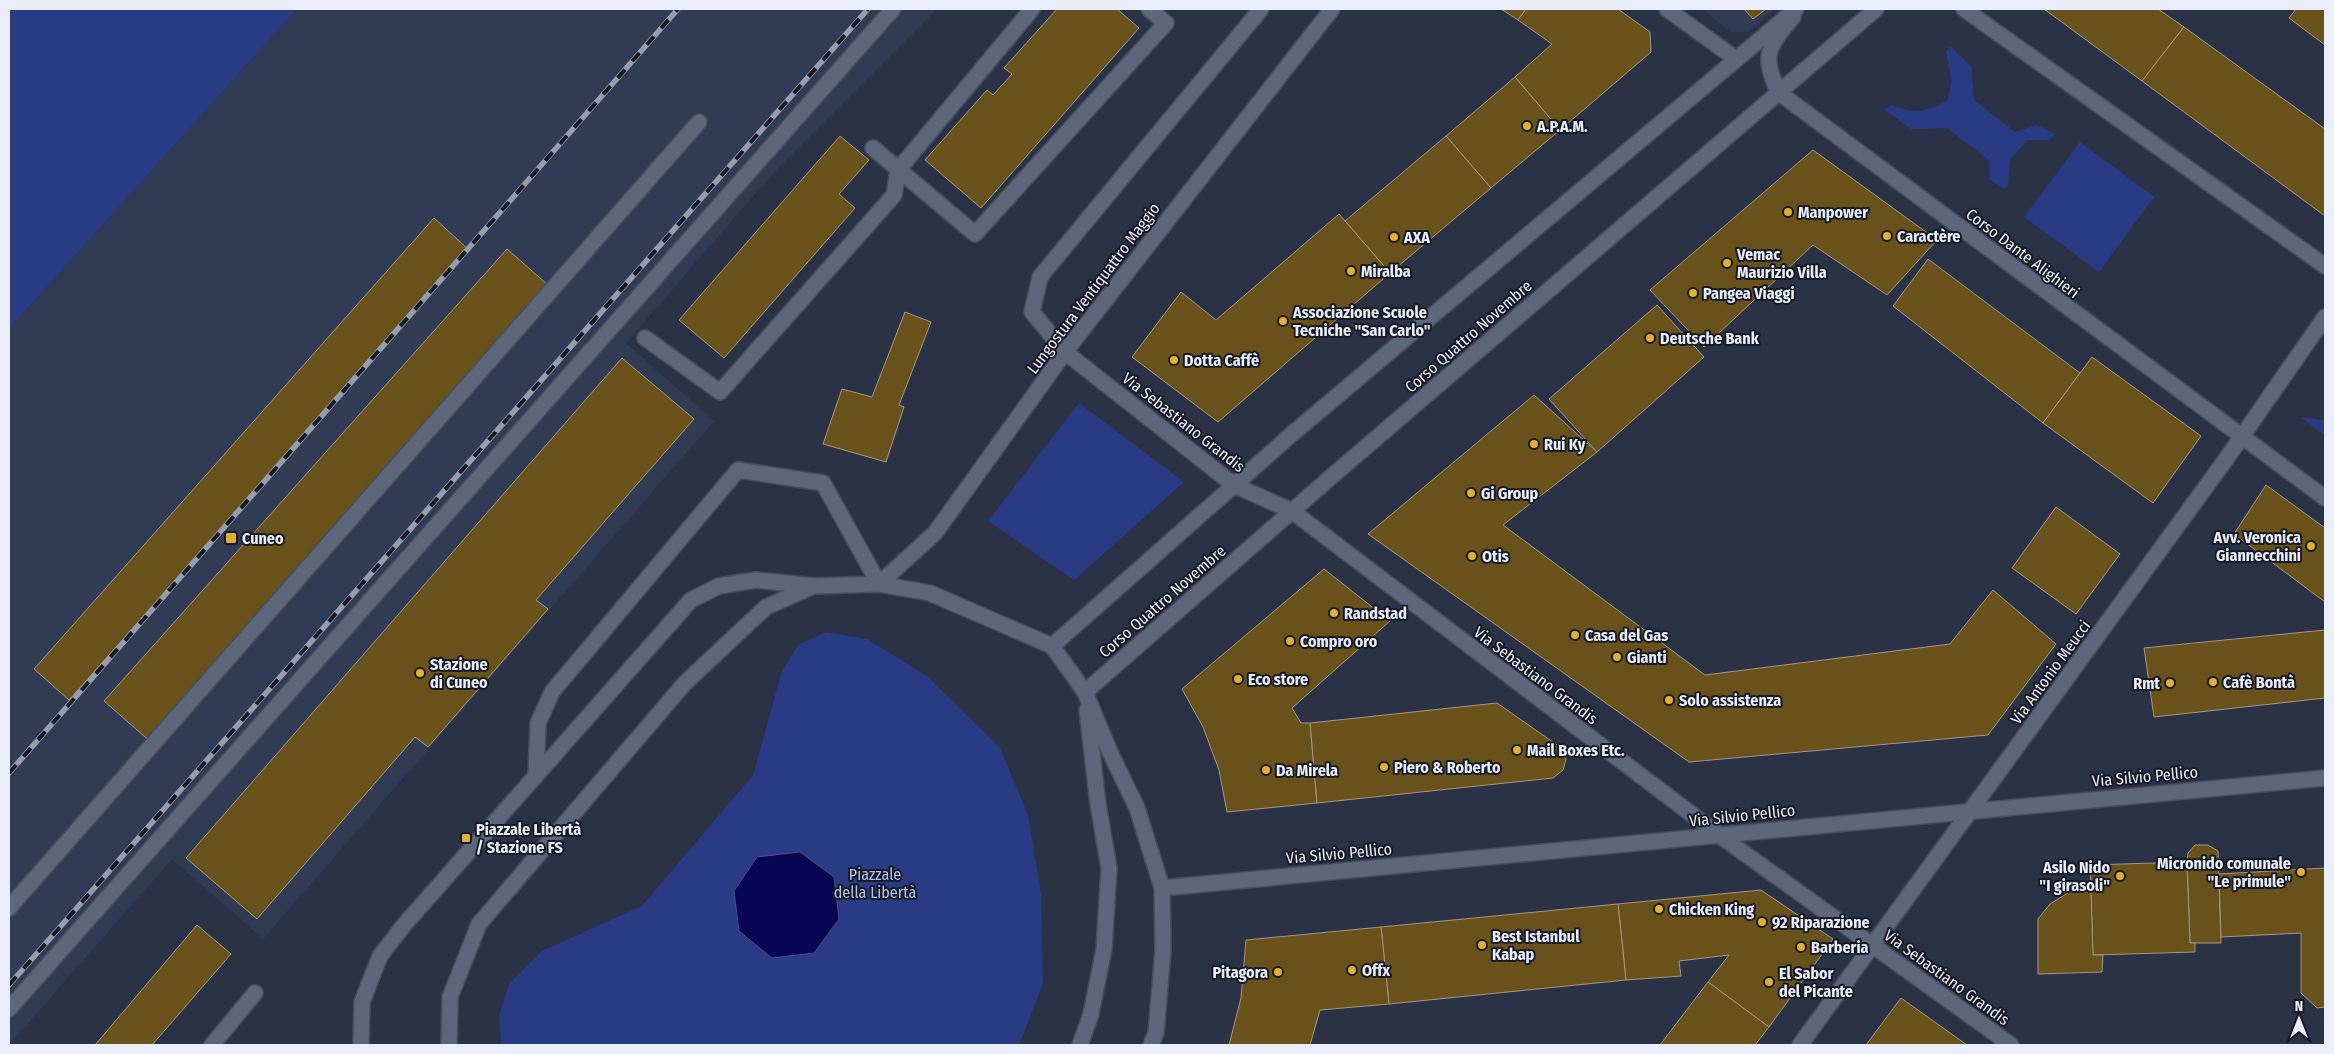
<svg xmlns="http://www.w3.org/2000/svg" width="2334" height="1054" font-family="'Fira Sans Condensed',sans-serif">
	<rect width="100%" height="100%" fill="#2b3245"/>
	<g fill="#323b54">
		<polygon points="297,9 937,9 775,171 626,343 714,421 263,939 172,859 9,1045 9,329"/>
		<polygon points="1702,9 1775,9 1749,32 1730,32"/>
	</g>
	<g fill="#293b84">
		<polygon points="9,9 297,9 9,329"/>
		<path d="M1950 46 1971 66 1974 100 2015 132 2037 125 2055 134 2049 140H2028L2010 159 2008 185 2005 189 1989 179 1990 161 1947 128 1911 129 1884 110 1891 105C1914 113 1925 113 1947 101L1952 83 1946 51Z"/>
		<polygon points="2080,142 2154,197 2099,272 2024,217"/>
		<polygon points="1079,403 1184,482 1074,580 988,521"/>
		<polygon points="2300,417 2325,420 2325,435"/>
		<polygon points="826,632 867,639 927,676 1000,748 1028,815 1041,894 1043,984 1019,1045 501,1045 499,1016 509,984 542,951 642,906 753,775 782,671 798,645"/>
	</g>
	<polygon fill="#080553" stroke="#4c4b85" points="800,852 834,877 839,919 814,953 772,958 739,931 734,891 757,857"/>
	<g fill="#68511a" stroke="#a49982">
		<polygon points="1057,9 1117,9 1139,28 981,208 925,160 987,90 993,95 1012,74 1004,68"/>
		<polygon points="1501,9 1526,9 1518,20"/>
		<polygon points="1526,9 1618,9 1650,32 1651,52 1560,130 1515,77 1552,44 1518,20"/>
		<polygon points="1744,9 1766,9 1753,19"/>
		<polygon points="2044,9 2158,9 2184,27 2142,81"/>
		<polygon points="2296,9 2325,9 2325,45 2289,18"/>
		<polygon points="2184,27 2325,129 2325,216 2142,81"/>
		<polygon points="1515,77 1560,130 1491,188 1446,136"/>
		<polygon points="840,136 869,160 839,194 855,208 724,358 679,320"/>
		<polygon points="1446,136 1491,188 1390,273 1345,221"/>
		<polygon points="1813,150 1937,240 1887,295 1813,245 1704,347 1650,290"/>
		<polygon points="1339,214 1390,273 1218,422 1132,357 1181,292 1216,320"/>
		<polygon points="434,218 469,250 69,700 34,669"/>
		<polygon points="507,249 556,292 153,744 104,701"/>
		<polygon points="1928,259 2080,373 2043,423 1893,306"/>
		<polygon points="1657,305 1704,357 1597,452 1549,399"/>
		<polygon points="905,312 931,322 899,405 904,407 886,462 823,444 842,389 872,397"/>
		<polygon points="2092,357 2201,436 2153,503 2043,423"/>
		<polygon points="622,358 694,419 536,600 548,609 428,747 415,737 257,919 186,858"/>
		<polygon points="1534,395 1597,452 1503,525 1705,675 1950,644 1993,590 2056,644 1988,735 1689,762 1368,534"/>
		<polygon points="2266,485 2325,528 2325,602 2234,534"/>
		<polygon points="2056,507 2120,554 2076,614 2012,568"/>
		<polygon points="1324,569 1390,621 1292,708 1301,723 1310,723 1317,803 1227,812 1219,770 1203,727 1182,689"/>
		<polygon points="2325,630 2325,698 2154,717 2144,648"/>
		<polygon points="1497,703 1560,747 1566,759 1563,770 1553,778 1317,803 1310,723"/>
		<polygon points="2195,845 2208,845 2218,851 2221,943 2190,943 2187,862 2188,853"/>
		<polygon points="2187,862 2190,943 2195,943 2195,952 2093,955 2090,865"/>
		<polygon points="2325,868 2325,1007 2317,1008 2301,993 2301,933 2221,937 2219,874"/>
		<polygon points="1761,890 1833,939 1769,1027 1708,982 1729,955 1679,961 1681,976 1626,980 1618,904"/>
		<polygon points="2071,891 2091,892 2093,955 2103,955 2102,972 2038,974 2038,919 2050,904"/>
		<polygon points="1618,904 1626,980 1389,1004 1381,927"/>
		<polygon points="197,925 231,954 152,1045 95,1045"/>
		<polygon points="1381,927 1389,1004 1320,1010 1310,1045 1229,1045 1241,998 1246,940"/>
		<polygon points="1708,982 1769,1027 1755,1045 1660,1045"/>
		<polygon points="1901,998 1967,1045 1866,1045"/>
	</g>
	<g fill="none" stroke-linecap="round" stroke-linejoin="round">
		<defs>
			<g id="service">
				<polyline points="873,148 975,234 1166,23 1149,9"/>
				<polyline points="645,338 720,392 894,195 898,170 1032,9"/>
				<polyline points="1065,352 1032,312 1040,277 1261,9"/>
				<polyline points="536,775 538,723 552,692 738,470 823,483 879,584"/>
				<polyline points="212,1045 255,993"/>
				<polyline points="361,1045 362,1002 380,956 404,925 691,600 719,586 756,580 814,586"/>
			</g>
			<g id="pedestrian">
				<polyline points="9,908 699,122"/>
				<polyline points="9,1009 893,9"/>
			</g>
			<g id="minor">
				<polyline points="1667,9 1736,59"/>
				<polyline points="1964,9 2325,266"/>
				<path d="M1793 17C1767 48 1762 54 1778 92L2325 498"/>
				<polyline points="1065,352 1234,485 1292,511 1719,835 2011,1045"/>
				<polyline points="1162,888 2325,778"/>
				<polyline points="1800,1045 2229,455 2325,317"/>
			</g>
			<polyline id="tertiary" points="879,584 935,533 1065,352 1332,9"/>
			<g id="secondary">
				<polyline points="1052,646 1292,434 1796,9"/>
				<polyline points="1085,692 1331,477 1876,9"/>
				<polyline points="449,1045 450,997 479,924 685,683 766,607 814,586 879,584 930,593 1052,646 1085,692 1110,752 1137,808 1162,888 1163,950 1156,1033 1151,1045"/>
				<polyline points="1080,1045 1091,1014 1104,949 1109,868 1098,804 1087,710"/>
			</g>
		</defs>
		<use href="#service" stroke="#474d5d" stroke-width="18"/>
		<use href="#pedestrian" stroke="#474d5d" stroke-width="18"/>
		<use href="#minor" stroke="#474d5d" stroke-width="18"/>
		<use href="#tertiary" stroke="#474d5d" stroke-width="18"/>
		<use href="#secondary" stroke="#474d5d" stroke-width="18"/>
		<use href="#service" stroke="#5e667b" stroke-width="15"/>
		<use href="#pedestrian" stroke="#5e667b" stroke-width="15"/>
		<use href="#minor" stroke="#5e667b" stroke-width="15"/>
		<use href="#tertiary" stroke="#5e667b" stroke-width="15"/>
		<use href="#secondary" stroke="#5e667b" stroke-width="15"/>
		<defs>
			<g id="rail">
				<polyline points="9,773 678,9"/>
				<polyline points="9,985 868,9"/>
			</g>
		</defs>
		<use href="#rail" stroke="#989dad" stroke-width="5.5"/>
		<use href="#rail" stroke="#171a23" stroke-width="4" stroke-dasharray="11" stroke-linecap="butt"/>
	</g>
	<g fill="#e1af34" stroke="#171a23" stroke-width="2">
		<circle cx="1527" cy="126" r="5"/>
		<circle cx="1788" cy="212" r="5"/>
		<circle cx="1887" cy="236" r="5"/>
		<circle cx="1394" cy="237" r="5"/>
		<circle cx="1727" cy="263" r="5"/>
		<circle cx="1351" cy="271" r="5"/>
		<circle cx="1693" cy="293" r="5"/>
		<circle cx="1283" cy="321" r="5"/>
		<circle cx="1650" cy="338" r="5"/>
		<circle cx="1174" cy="360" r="5"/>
		<circle cx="1534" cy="444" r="5"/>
		<circle cx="1471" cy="493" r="5"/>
		<rect x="225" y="532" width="12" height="12" rx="2.5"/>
		<circle cx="2311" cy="546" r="5"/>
		<circle cx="1472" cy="556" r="5"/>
		<circle cx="1334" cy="613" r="5"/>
		<circle cx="1575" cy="635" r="5"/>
		<circle cx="1290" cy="641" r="5"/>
		<circle cx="1617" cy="657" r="5"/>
		<circle cx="420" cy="673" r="5"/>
		<circle cx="1238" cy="679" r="5"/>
		<circle cx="2213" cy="682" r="5"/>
		<circle cx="2170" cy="683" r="5"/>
		<circle cx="1669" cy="700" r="5"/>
		<circle cx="1517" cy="750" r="5"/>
		<circle cx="1384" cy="767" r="5"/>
		<circle cx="1266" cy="770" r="5"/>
		<rect x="461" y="833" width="10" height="10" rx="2.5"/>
		<circle cx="2301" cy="872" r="5"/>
		<circle cx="2120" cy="876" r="5"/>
		<circle cx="1659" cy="909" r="5"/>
		<circle cx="1762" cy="922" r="5"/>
		<circle cx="1482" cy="945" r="5"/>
		<circle cx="1801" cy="947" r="5"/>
		<circle cx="1352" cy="970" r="5"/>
		<circle cx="1278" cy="972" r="5"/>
		<circle cx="1769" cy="982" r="5"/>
	</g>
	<g text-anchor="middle" stroke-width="4" stroke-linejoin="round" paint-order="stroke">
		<g font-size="16" font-weight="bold" fill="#eaeefb" stroke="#171a23" text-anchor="start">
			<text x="1537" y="132">A.P.A.M.</text>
			<text x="1798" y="218">Manpower</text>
			<text x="1897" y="242">Caractère</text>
			<text x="1404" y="243">AXA</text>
			<text x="1737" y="260">Vemac<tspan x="1737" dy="18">Maurizio Villa</tspan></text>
			<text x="1361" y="277">Miralba</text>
			<text x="1703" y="299">Pangea Viaggi</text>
			<text x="1293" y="318">Associazione Scuole<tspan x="1293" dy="18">Tecniche "San Carlo"</tspan></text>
			<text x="1660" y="344">Deutsche Bank</text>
			<text x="1184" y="366">Dotta Caffè</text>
			<text x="1544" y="450">Rui Ky</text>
			<text x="1481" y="499">Gi Group</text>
			<text x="2301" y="543" text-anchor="end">Avv. Veronica<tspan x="2301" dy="18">Giannecchini</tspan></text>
			<text x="242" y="544">Cuneo</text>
			<text x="1482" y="562">Otis</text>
			<text x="1344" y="619">Randstad</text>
			<text x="1585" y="641">Casa del Gas</text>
			<text x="1300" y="647">Compro oro</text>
			<text x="1627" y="663">Gianti</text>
			<text x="430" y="670">Stazione<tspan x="430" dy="18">di Cuneo</tspan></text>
			<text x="1248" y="685">Eco store</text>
			<text x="2223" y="688">Cafè Bontà</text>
			<text x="2160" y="689" text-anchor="end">Rmt</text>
			<text x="1679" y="706">Solo assistenza</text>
			<text x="1527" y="756">Mail Boxes Etc.</text>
			<text x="1394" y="773">Piero &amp; Roberto</text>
			<text x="1276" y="776">Da Mirela</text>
			<text x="476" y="835">Piazzale Libertà<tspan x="476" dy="18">/ Stazione FS</tspan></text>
			<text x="2291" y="869" text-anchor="end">Micronido comunale<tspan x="2291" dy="18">"Le primule"</tspan></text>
			<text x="2110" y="873" text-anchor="end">Asilo Nido<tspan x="2110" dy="18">"I girasoli"</tspan></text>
			<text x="1669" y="915">Chicken King</text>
			<text x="1772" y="928">92 Riparazione</text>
			<text x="1492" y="942">Best Istanbul<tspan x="1492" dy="18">Kabap</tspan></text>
			<text x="1811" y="953">Barberia</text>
			<text x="1362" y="976">Offx</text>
			<text x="1268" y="978" text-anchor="end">Pitagora</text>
			<text x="1779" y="979">El Sabor<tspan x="1779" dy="18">del Picante</tspan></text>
		</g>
		<g font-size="16" fill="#eaeefb" stroke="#171a23">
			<text transform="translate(2023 253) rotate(37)" y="6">Corso Dante Alighieri</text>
			<text transform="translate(1093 288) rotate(-53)" y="6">Lungostura Ventiquattro Maggio</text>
			<text transform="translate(1468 336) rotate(-41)" y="6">Corso Quattro Novembre</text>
			<text transform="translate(1184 422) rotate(38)" y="6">Via Sebastiano Grandis</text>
			<text transform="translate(1162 601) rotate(-41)" y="6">Corso Quattro Novembre</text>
			<text transform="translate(2050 672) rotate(-54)" y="6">Via Antonio Meucci</text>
			<text transform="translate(1536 675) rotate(37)" y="6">Via Sebastiano Grandis</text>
			<text transform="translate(2145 776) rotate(-5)" y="6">Via Silvio Pellico</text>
			<text transform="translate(1742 815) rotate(-6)" y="6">Via Silvio Pellico</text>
			<text transform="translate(1339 853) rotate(-5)" y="6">Via Silvio Pellico</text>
			<text transform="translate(1947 977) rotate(36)" y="6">Via Sebastiano Grandis</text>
		</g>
		<g font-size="16" fill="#b1c0ec" stroke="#171a23">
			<text x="875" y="880">Piazzale<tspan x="875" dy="18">della Libertà</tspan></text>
		</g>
	</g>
	<rect width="2334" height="1054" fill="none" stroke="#eaeefb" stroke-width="20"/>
	<g transform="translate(2299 1019)" stroke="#171a23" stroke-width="4" paint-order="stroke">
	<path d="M0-4L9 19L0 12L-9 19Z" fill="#eaeefb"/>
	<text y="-8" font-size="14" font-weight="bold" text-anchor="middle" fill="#eaeefb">N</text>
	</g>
</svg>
